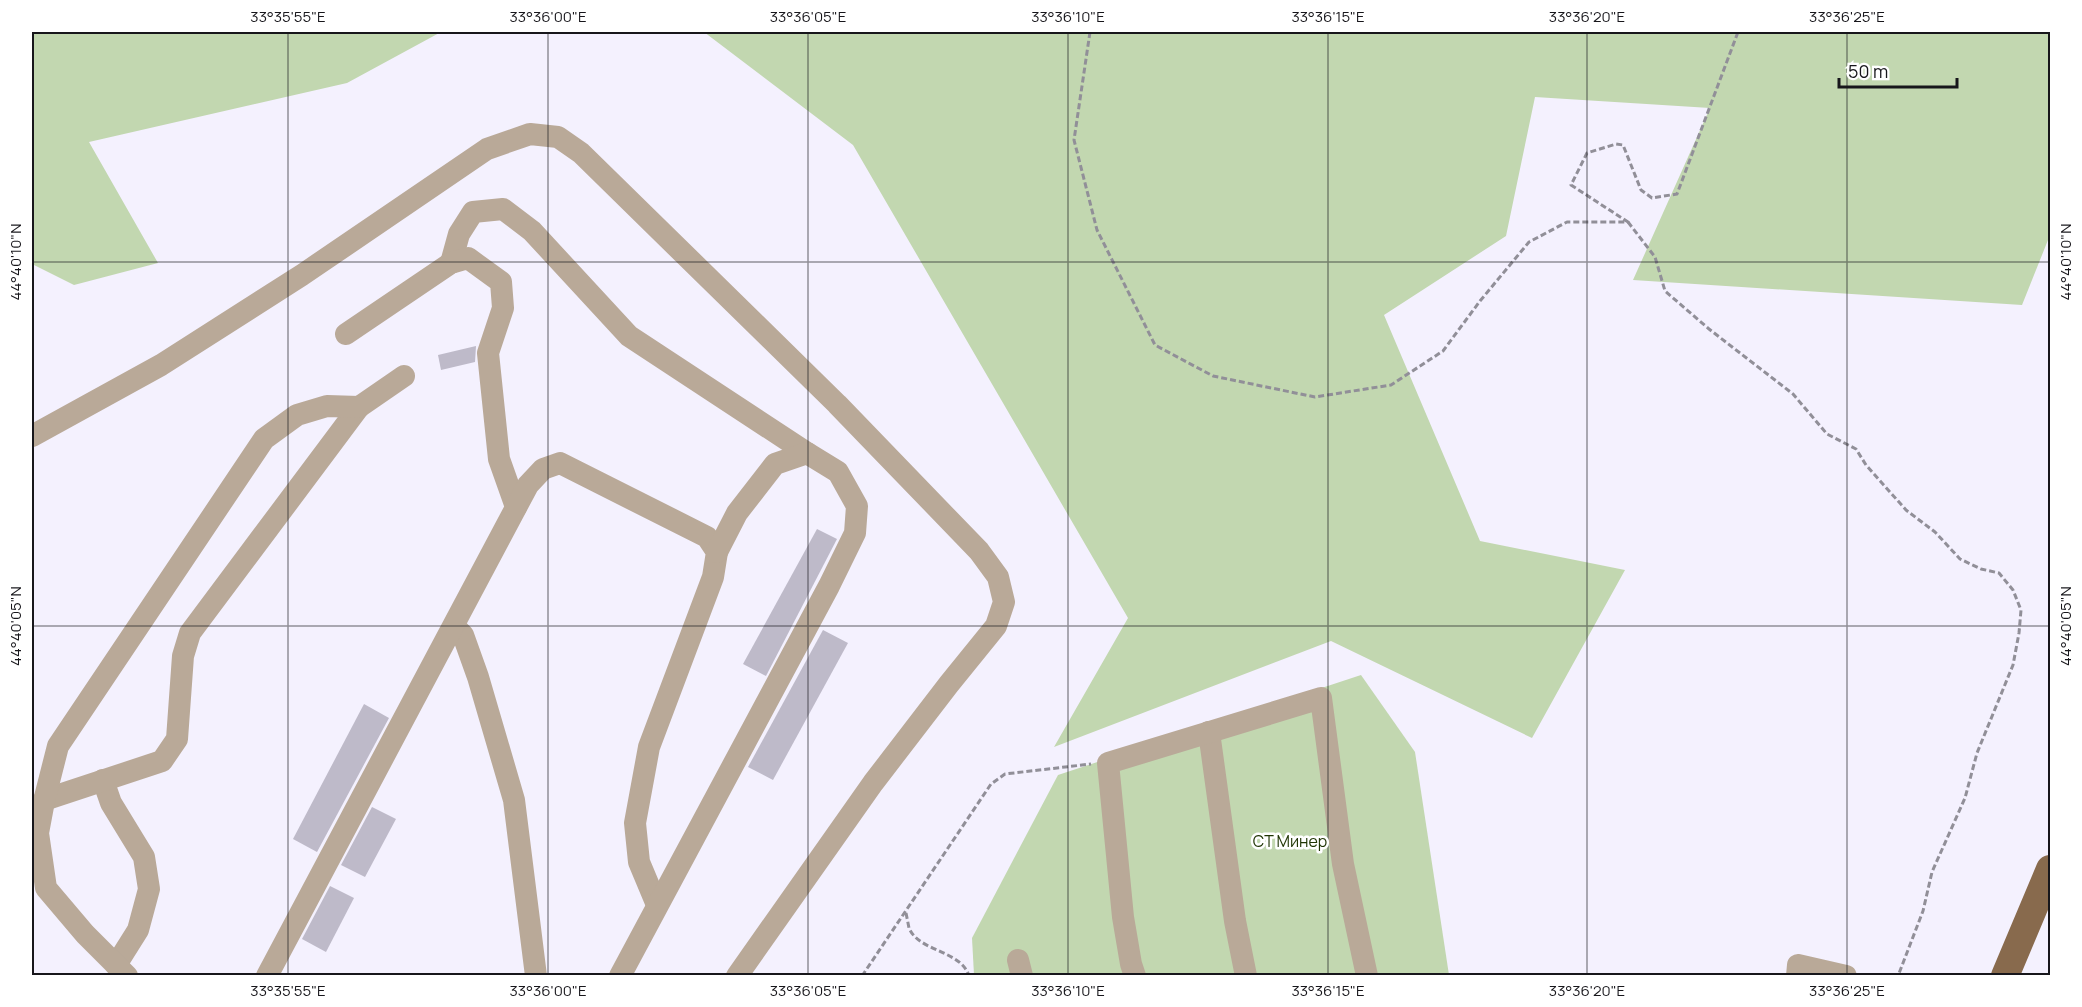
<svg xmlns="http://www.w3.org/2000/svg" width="2082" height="1007" font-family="Manrope,sans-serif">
	<rect width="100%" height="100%" fill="#f4f1fe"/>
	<g fill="#c2d7b0">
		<polygon points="32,32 441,32 347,83 89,142 158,263 74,285 32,264"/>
		<polygon points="704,32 2050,32 2050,235 2022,305 1633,280 1710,108 1535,97 1506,236 1384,315 1480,541 1625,570 1532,738 1331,641 1054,747 1128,618 853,145"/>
		<polygon points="1361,675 1415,752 1449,975 974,975 972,938 1058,775"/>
	</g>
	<g fill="#bebac9">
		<polygon points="476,346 475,362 441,370 438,355"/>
		<polygon points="817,529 837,539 766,676 743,664"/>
		<polygon points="823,630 848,643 773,780 748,767"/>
		<polygon points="364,704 389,718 317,852 293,839"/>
		<polygon points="372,807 396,819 365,877 341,865"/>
		<polygon points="330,886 354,898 326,952 302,939"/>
	</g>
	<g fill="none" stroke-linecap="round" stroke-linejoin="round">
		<g stroke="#918f98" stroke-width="3" stroke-dasharray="6 3" stroke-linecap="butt">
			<polyline points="1090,32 1074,140 1097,230 1155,345 1213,376 1315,397 1391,385 1443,351 1480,301 1529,242 1567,222 1628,222 1571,185 1587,153 1616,144 1623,145 1641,190 1652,198 1677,194 1738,32"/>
			<polyline points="1628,222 1655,257 1665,291 1709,329 1793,394 1827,434 1856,449 1866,465 1906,510 1935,532 1960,559 1981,569 1999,573 2013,590 2021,610 2019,633 2013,665 1977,753 1965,798 1932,872 1923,911 1898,976"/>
			<path d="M906 913C907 918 908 923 909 928 919 952 961 950 969 976"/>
			<polyline points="862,976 991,784 1005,774 1091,764"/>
		</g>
		<g stroke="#b9a998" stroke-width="22">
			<polyline points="451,263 459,234 473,212 503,209 532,231 629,336 807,453"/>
			<polyline points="346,334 451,263 468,258 501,282 503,308 488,353 499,459 516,507"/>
			<polyline points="32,436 161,365 302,275 487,149 530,134 558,137 581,153 837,404 979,551 998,577 1004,602 996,626 949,684 873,783 737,976"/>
			<polyline points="454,626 463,635 478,677 514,800 536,976"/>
			<polyline points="1209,732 1235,921 1246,976"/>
			<polyline points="103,780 111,803 144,857 149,889 138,930 116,965"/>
			<polyline points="44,800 162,761 177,739 183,656 190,633 359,407"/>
			<polyline points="1018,960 1022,976"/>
			<polyline points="127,976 85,934 46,888 38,833 44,801 58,746 264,439 297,415 327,406 359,407 404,376"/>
			<polyline points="267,976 528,485 543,469 560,463 707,537 717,552 713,577 649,747 635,823 639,862 657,905"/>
			<polyline points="620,976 829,586 855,533 857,506 838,472 807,453 775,464 737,513 717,552"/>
			<polyline points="1135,976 1131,964 1123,917 1108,763 1321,698 1343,864 1367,976"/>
			<polyline points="1797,976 1798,965 1846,976"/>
		</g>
		<polyline stroke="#886a4d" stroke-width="28" points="2005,976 2050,869"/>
	</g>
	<path fill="none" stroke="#17161b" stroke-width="1.5" stroke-opacity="0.45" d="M288 32V976M548 32V976M808 32V976M1068 32V976M1328 32V976M1587 32V976M1847 32V976M32 262H2050M32 626H2050"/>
	<g text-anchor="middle" stroke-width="5" stroke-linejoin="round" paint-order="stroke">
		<g font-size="16" fill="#1f3403" stroke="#fff">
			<text x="1290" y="847">СТ Минер</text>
		</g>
	</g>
	<rect width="2082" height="1007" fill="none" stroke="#ffffff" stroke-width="66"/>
	<path d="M1839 78v9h118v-9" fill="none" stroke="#17161b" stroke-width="3"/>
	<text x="1848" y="78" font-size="18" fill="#17161b" stroke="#ffffff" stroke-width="4.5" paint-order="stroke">50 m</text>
	<rect x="33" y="33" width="2016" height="941" fill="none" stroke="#17161b" stroke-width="2"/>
	<g font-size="15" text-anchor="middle" fill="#17161b">
		<text x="288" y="22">33°35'55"E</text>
		<text x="548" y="22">33°36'00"E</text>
		<text x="808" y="22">33°36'05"E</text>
		<text x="1068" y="22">33°36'10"E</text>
		<text x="1328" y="22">33°36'15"E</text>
		<text x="1587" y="22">33°36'20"E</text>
		<text x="1847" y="22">33°36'25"E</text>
		<text transform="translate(16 262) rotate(-90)" y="5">44°40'10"N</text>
		<text transform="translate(2066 262) rotate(-90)" y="5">44°40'10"N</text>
		<text transform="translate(16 626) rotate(-90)" y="5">44°40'05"N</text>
		<text transform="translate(2066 626) rotate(-90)" y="5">44°40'05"N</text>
		<text x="288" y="996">33°35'55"E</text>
		<text x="548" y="996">33°36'00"E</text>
		<text x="808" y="996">33°36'05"E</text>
		<text x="1068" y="996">33°36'10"E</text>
		<text x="1328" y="996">33°36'15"E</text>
		<text x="1587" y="996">33°36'20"E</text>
		<text x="1847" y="996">33°36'25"E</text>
	</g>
</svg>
